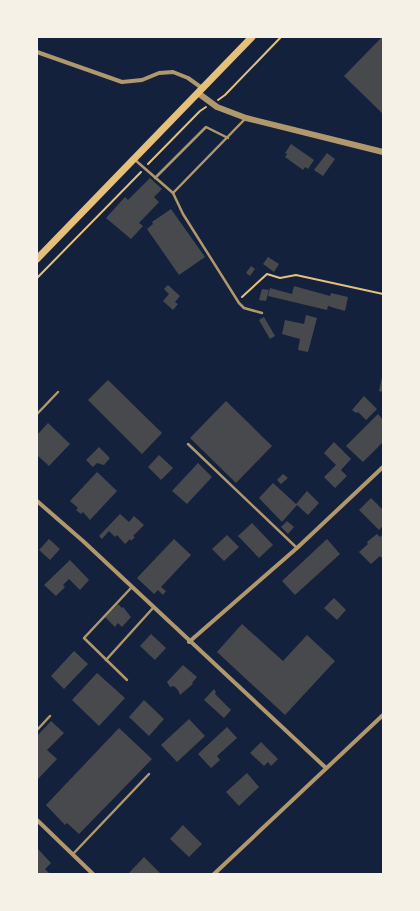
<svg xmlns="http://www.w3.org/2000/svg" width="420" height="911" font-family="Poppins,sans-serif">
	<rect width="100%" height="100%" fill="#14213d"/>
	<g fill="#48494c">
		<polygon points="382,37 383,37 383,114 344,76"/>
		<polygon points="291,144 314,160 308,169 305,167 303,170 285,157 287,154 285,153"/>
		<polygon points="327,153 335,159 323,176 314,170"/>
		<polygon points="150,178 162,189 154,197 159,202 139,223 143,226 131,239 106,218 125,197 128,200"/>
		<polygon points="171,209 205,257 179,275 147,229 153,224 152,222"/>
		<polygon points="268,257 279,264 274,272 263,264"/>
		<polygon points="251,266 255,269 250,276 246,273"/>
		<polygon points="168,285 180,296 175,302 178,304 173,310 163,301 169,294 164,289"/>
		<polygon points="294,286 330,296 331,293 348,297 345,311 328,306 327,310 268,296 270,288 292,294"/>
		<polygon points="262,289 269,290 266,301 259,300"/>
		<polygon points="306,315 317,318 308,352 298,350 300,339 282,334 285,320 304,324"/>
		<polygon points="264,317 275,336 270,339 259,320"/>
		<polygon points="382,377 383,377 383,392 379,391"/>
		<polygon points="108,380 162,433 142,454 88,400"/>
		<polygon points="364,396 377,409 366,420 358,412 356,413 352,410"/>
		<polygon points="226,401 272,446 236,483 190,438"/>
		<polygon points="378,414 383,420 383,442 363,462 346,446"/>
		<polygon points="48,423 70,444 49,466 37,455 37,435"/>
		<polygon points="334,442 351,459 341,470 347,476 335,488 324,477 336,465 324,453"/>
		<polygon points="99,447 110,458 104,465 97,463 93,467 86,460"/>
		<polygon points="159,455 173,468 161,480 148,467"/>
		<polygon points="198,463 212,477 187,504 172,491"/>
		<polygon points="97,472 117,491 90,520 83,512 81,514 76,510 78,508 70,501"/>
		<polygon points="283,474 288,478 281,484 277,480"/>
		<polygon points="273,483 296,504 307,491 319,503 308,515 297,505 282,522 259,498"/>
		<polygon points="371,498 383,510 383,526 379,530 359,510"/>
		<polygon points="120,514 129,522 134,516 144,525 133,536 135,537 131,541 130,539 125,544 117,535 115,537 109,531 102,539 99,536"/>
		<polygon points="287,521 294,527 288,534 281,527"/>
		<polygon points="252,523 273,545 259,558 238,536"/>
		<polygon points="377,534 380,537 383,534 383,557 382,558 380,556 371,564 359,552 368,544 367,542"/>
		<polygon points="227,535 239,547 224,561 212,549"/>
		<polygon points="49,539 60,549 50,560 39,550"/>
		<polygon points="174,539 191,555 161,587 166,591 163,595 158,590 154,594 137,578"/>
		<polygon points="327,539 340,554 295,595 282,581"/>
		<polygon points="70,560 89,580 80,590 69,579 63,585 65,587 56,596 44,585"/>
		<polygon points="334,598 346,610 337,620 324,608"/>
		<polygon points="118,604 122,608 123,607 131,617 122,627 118,623 115,627 105,617"/>
		<polygon points="242,624 283,661 307,635 335,661 285,715 217,652"/>
		<polygon points="151,634 166,648 155,660 140,646"/>
		<polygon points="74,651 88,664 64,689 51,676"/>
		<polygon points="183,665 197,677 192,683 193,684 180,695 178,690 174,686 170,687 167,682"/>
		<polygon points="97,673 125,698 99,726 72,700"/>
		<polygon points="214,689 216,692 215,694 231,710 224,718 204,700"/>
		<polygon points="144,700 164,719 149,736 129,717"/>
		<polygon points="189,719 205,736 177,762 161,745"/>
		<polygon points="51,721 64,733 47,750 57,759 37,780 37,736"/>
		<polygon points="227,727 237,738 217,756 220,760 211,768 198,754"/>
		<polygon points="119,728 152,759 79,834 67,823 65,825 46,805"/>
		<polygon points="261,742 278,759 271,766 268,762 264,766 250,753"/>
		<polygon points="247,773 259,787 239,806 226,792"/>
		<polygon points="183,825 202,844 189,857 170,839"/>
		<polygon points="37,848 51,863 45,869 50,874 37,874"/>
		<polygon points="144,857 161,874 128,874"/>
	</g>
	<g fill="none" stroke-linecap="round" stroke-linejoin="round">
		<g stroke="#e5c07b" stroke-width="2">
			<polyline points="218,100 225,95 281,37"/>
			<polyline points="148,164 200,111 206,107"/>
			<polyline points="37,278 141,172"/>
			<polyline points="242,297 267,274 280,278 296,275 383,294"/>
		</g>
		<g stroke="#b1986c" stroke-width="2.5">
			<polyline points="134,159 173,193 245,119"/>
			<polyline points="155,178 206,127 228,138"/>
			<polyline points="173,193 183,214 239,303 244,308 262,313"/>
			<polyline points="37,414 58,392"/>
			<polyline points="188,444 297,548"/>
			<polyline points="106,660 153,608"/>
			<polyline points="127,680 84,638 131,588"/>
			<polyline points="37,730 50,716"/>
			<polyline points="73,854 149,774"/>
		</g>
		<g stroke="#b1986c" stroke-width="4">
			<polyline points="37,52 122,82 142,80 159,73 173,72 188,78 202,88"/>
			<polyline points="37,501 83,541 326,768"/>
			<polyline points="189,642 297,548 383,467"/>
			<polyline points="37,820 93,874"/>
			<polyline points="214,874 383,715"/>
		</g>
		<polyline stroke="#b1986c" stroke-width="6" points="198,93 217,107 246,118 383,152"/>
		<polyline stroke="#e5c07b" stroke-width="7" points="37,259 252,37"/>
	</g>
	<rect width="420" height="911" fill="none" stroke="#f6f1e7" stroke-width="76"/>
</svg>
